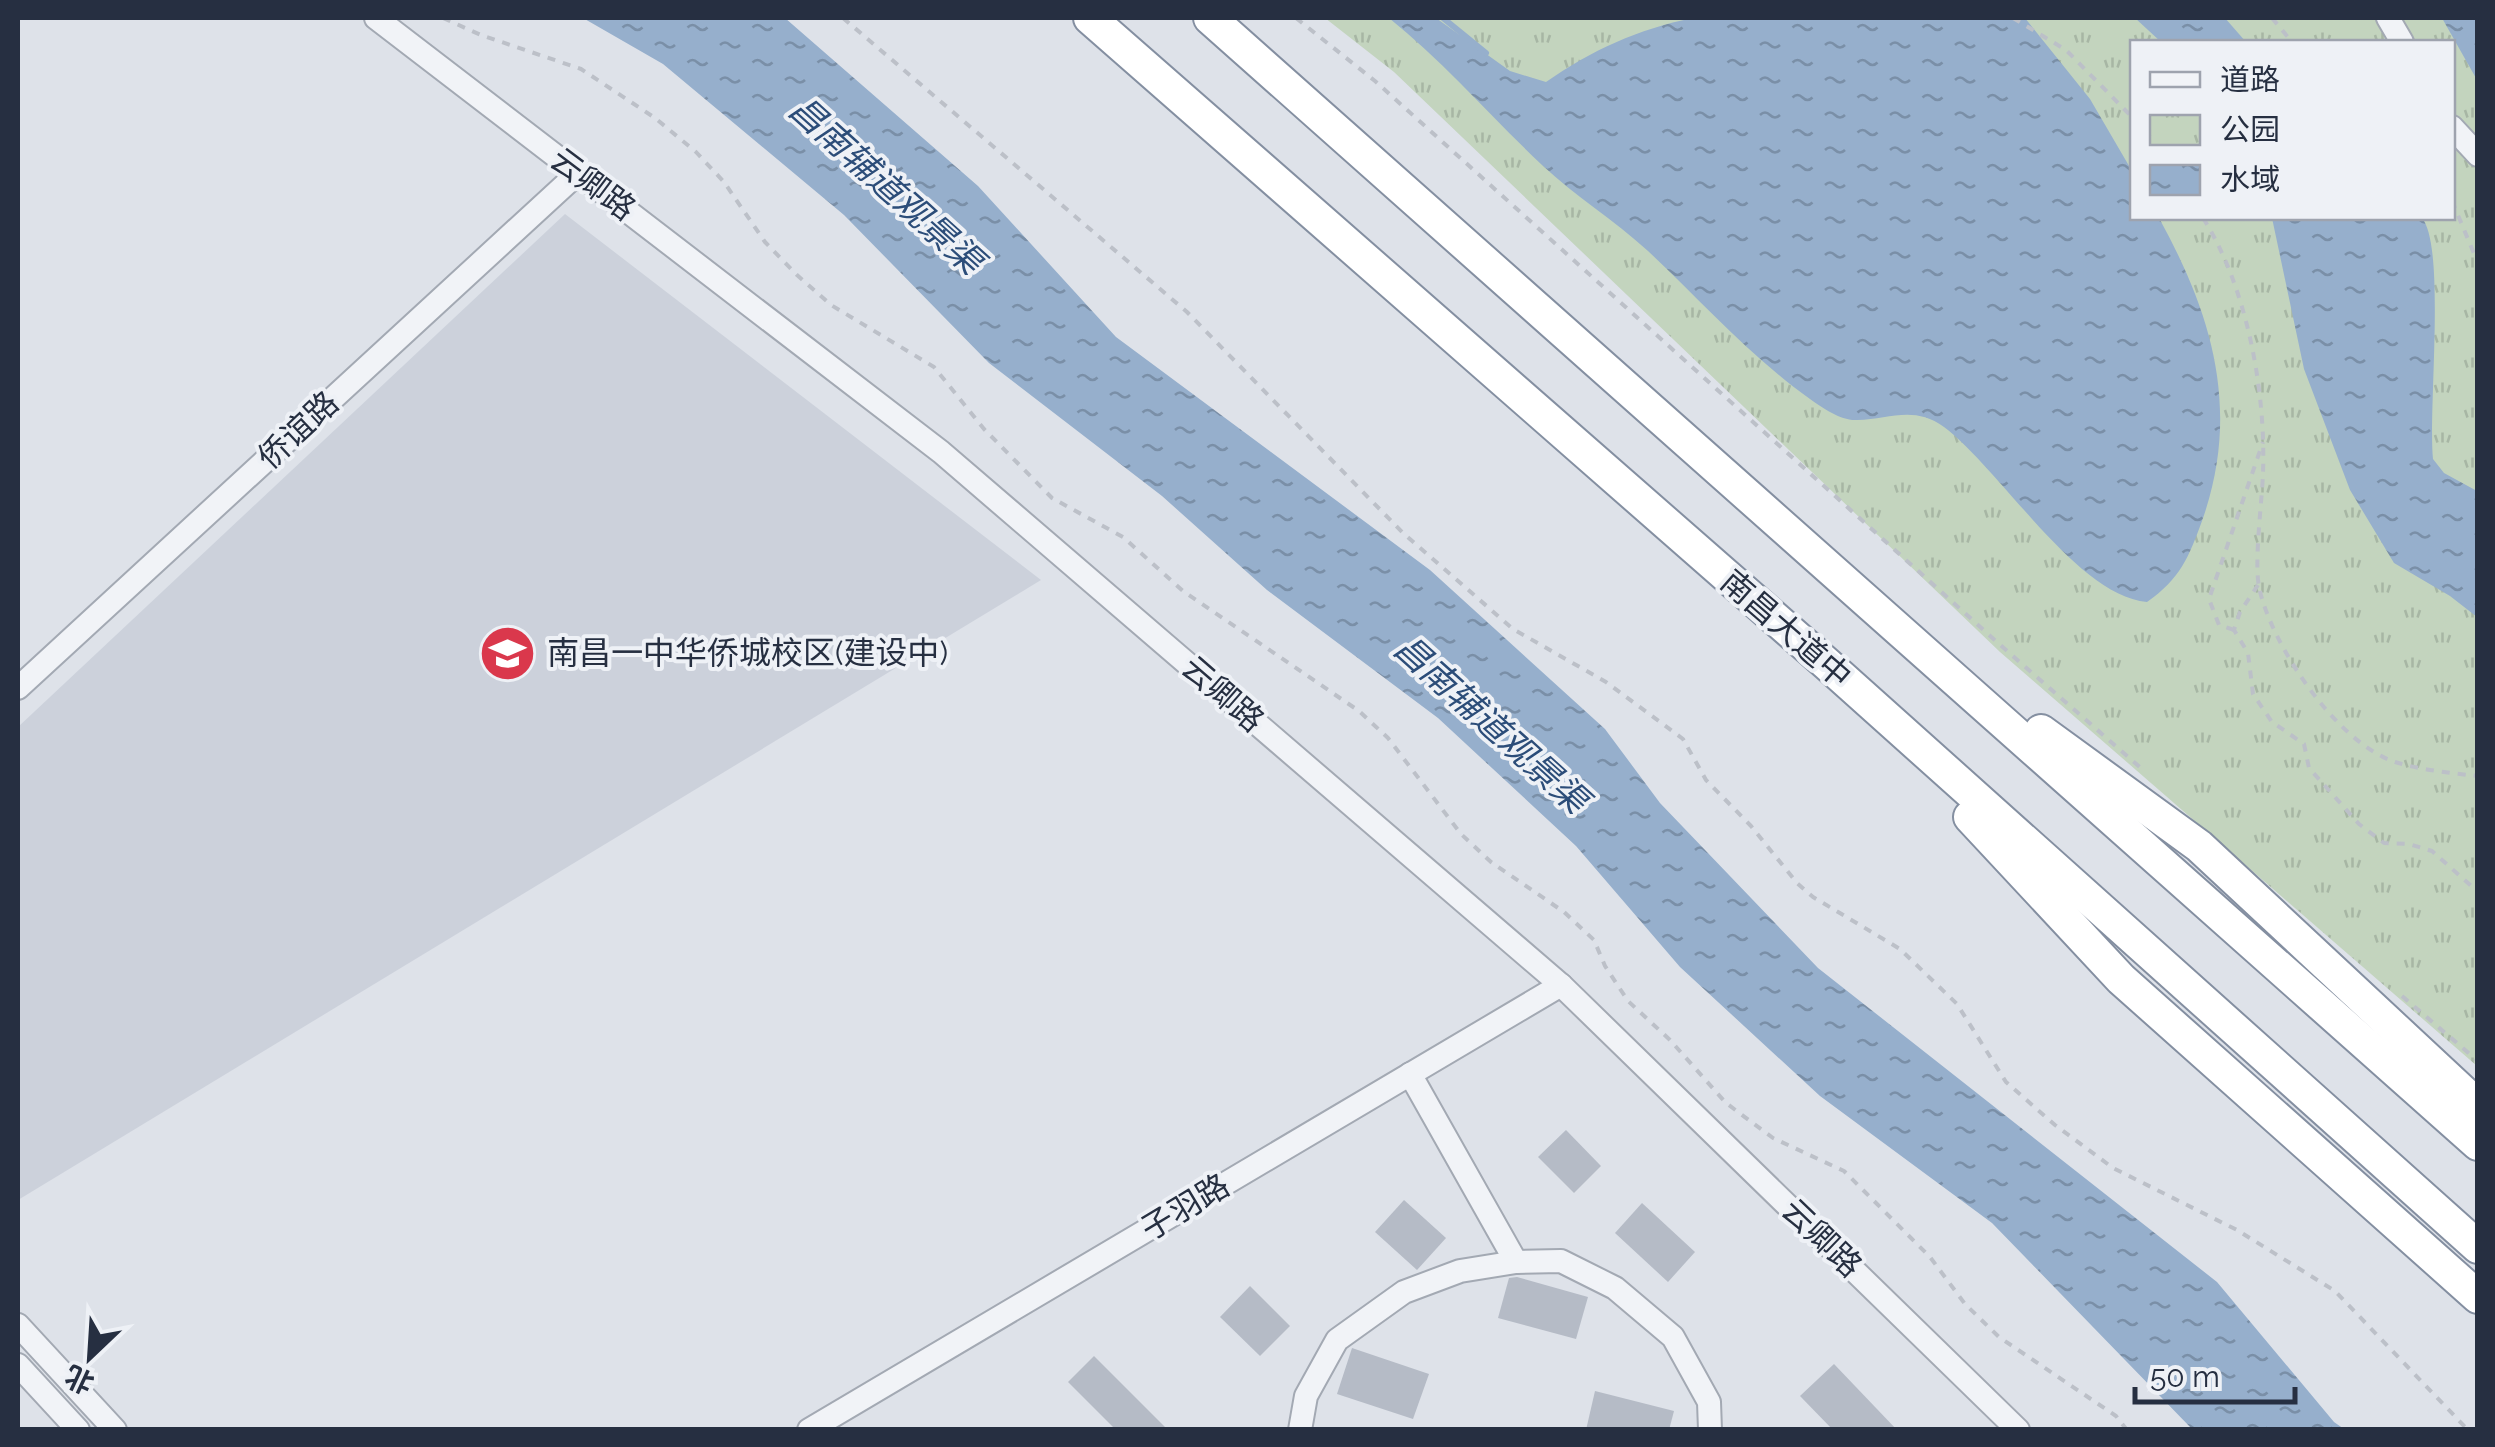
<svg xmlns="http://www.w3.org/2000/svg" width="2495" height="1447" font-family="Raleway,'Noto Sans SC',sans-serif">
	<defs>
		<pattern id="park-tufts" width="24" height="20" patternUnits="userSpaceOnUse" patternTransform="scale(2.5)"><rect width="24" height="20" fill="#c3d4be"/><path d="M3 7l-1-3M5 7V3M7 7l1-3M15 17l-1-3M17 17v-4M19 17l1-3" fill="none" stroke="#a7b6a4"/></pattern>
		<pattern id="water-ripples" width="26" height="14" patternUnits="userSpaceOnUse" patternTransform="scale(2.5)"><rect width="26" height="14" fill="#96afcc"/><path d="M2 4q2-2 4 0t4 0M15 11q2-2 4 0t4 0" fill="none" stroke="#7a8fa7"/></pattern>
	</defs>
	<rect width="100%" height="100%" fill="#dee2e9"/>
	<polygon fill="#ccd1db" points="565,214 1041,580 18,1200 18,727"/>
	<path fill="url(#park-tufts)" fill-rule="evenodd" d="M1325 18H2476L2477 1066 2000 652 1394 72ZM2132 42H2452V218H2132Z"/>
	<g fill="url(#water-ripples)">
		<polygon points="583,18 785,18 978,186 1116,337 1430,570 1605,729 1660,803 1818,968 2217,1282 2334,1422 2344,1429 2192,1429 1992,1223 1820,1096 1680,967 1576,846 1438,718 1267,590 1162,496 989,363 844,215 663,64"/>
		<path d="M1389 18H1436L1510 71 1546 82C1592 50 1638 29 1693 18H2025L2090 99 2132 171V218H2159C2213 316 2241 411 2202 521 2189 557 2180 579 2147 602 2076 595 2002 471 1944 427 1914 405 1890 419 1857 420 1841 421 1823 408 1810 399 1750 356 1701 301 1648 251 1614 220 1575 196 1542 165 1491 117 1444 62 1389 18Z"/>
		<polygon points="2135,18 2225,18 2246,42 2161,42"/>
		<polygon points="2442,18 2477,18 2477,80"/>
		<path d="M2272 218H2422C2446 247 2428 410 2433 459L2444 473 2477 491V617L2450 596 2394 563 2350 490 2304 369Z"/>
	</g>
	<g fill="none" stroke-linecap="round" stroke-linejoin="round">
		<polyline stroke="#96afcc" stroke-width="6" points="1443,18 1486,53"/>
	</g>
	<g fill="#b5bbc6">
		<polygon points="1566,1130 1601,1166 1574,1193 1538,1157"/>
		<polygon points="1404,1200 1446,1238 1417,1270 1375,1232"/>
		<polygon points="1642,1203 1695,1252 1668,1282 1615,1233"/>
		<polygon points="1517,1277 1588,1297 1576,1339 1498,1318 1509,1278"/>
		<polygon points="1250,1286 1290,1326 1260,1356 1220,1317"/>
		<polygon points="1352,1348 1429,1374 1413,1419 1337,1394"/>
		<polygon points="1094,1356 1168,1430 1116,1430 1068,1382"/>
		<polygon points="1834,1364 1897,1430 1833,1430 1800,1396"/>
		<polygon points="1595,1391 1674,1411 1669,1430 1586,1430"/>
	</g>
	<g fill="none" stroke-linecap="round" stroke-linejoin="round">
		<defs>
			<g id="minor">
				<polyline points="376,18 941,452 1561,985 2018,1430"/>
				<polyline points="2388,18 2402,42"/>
				<polyline points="2452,127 2478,155"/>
				<polyline points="18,688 578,173"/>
				<polyline points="1410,1074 1516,1262"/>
				<polyline points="18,1325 115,1430"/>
				<polyline points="18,1365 78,1430"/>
				<polyline points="809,1430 1561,985"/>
				<polyline points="1300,1430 1306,1396 1337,1340 1404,1292 1460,1271 1516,1262 1561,1261 1615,1288 1673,1337 1709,1402 1710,1430"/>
			</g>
			<g id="highway">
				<polyline points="1090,18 1827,664 2478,1247"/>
				<polyline points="1210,18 2478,1144"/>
				<polyline points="2041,731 2199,846 2478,1106"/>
				<polyline points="1970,817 2121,979 2478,1297"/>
			</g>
		</defs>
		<use href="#minor" stroke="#a3a9b3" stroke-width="26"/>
		<use href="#highway" stroke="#848fa1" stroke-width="36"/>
		<g stroke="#bcc0c8" stroke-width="4" stroke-dasharray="8 8" stroke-linecap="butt">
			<polyline points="443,18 481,35 581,69 655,118 696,152 724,182 765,242 797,275 831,305 934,367 984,429 1052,498 1123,537 1183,591 1359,711 1388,738 1461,834 1491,862 1564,912 1594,940 1605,966 1628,1001 1670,1040 1726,1103 1773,1138 1844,1171 1930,1257 1965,1304 1999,1337 2116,1416 2127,1430"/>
			<polyline points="843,18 1187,312 1403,533 1513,629 1606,682 1683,739 1706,780 1751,826 1797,883 1813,897 1900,949 1957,1004 2006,1082 2055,1125 2113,1168 2237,1230 2335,1291 2468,1430"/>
			<polyline points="1296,18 1375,81 1998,643 2142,769"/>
			<polyline points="2013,18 2066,50 2132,117"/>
			<polyline points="2272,18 2292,42"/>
			<polyline points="2452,201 2478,263"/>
			<path d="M2203 218C2247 287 2266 391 2263 473 2262 502 2254 561 2259 587 2271 645 2337 743 2395 762 2420 770 2451 773 2478 776"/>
			<polyline points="2258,585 2240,612 2234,630 2248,653 2253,694 2272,722 2304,744 2309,768 2359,824 2384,843 2409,844 2432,851 2478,892"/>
			<polyline points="2234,630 2219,625 2209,599 2263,442"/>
			<polyline points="2402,996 2478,1061"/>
		</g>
		<use href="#minor" stroke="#f1f3f7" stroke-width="22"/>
		<use href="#highway" stroke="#fff" stroke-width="32"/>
	</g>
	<defs>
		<symbol id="school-disc" viewBox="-11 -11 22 22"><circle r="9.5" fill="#da384c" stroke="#eef1f6"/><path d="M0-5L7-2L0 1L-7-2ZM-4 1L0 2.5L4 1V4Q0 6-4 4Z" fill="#fff"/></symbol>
	</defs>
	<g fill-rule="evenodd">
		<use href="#school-disc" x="476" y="622" width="63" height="63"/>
	</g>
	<g text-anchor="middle" stroke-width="8" stroke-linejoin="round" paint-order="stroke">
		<g font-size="32" fill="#262f41" stroke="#eef1f6">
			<text transform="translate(593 184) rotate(37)" y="11">云卿路</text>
			<text transform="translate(298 430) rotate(-43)" y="11">侨谊路</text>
			<text transform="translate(1786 629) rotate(41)" y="11">南昌大道中</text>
			<text transform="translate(1223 694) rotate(41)" y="11">云卿路</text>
			<text transform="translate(1185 1207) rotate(-31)" y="11">子羽路</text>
			<text transform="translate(1822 1238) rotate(44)" y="11">云卿路</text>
		</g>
		<g font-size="32" fill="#262f41" stroke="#eef1f6" text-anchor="start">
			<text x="547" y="664">南昌一中华侨城校区(建设中)</text>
		</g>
		<g font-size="35" font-style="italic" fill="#2c4d79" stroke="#eef1f6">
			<text transform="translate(886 185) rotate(42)" y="12">昌南辅道观景渠</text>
			<text transform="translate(1491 724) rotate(42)" y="12">昌南辅道观景渠</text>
		</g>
	</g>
	<rect width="2495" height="1447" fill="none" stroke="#262f41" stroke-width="40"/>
	<rect x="2130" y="40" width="325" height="180" fill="#eef1f6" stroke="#9ea3ae" stroke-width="2.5"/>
	<rect x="2150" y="72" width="50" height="15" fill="#f1f3f7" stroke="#9ea3ae" stroke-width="2.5"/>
	<text x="2220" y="90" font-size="30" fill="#262f41">道路</text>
	<rect x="2150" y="115" width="50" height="30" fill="url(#park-tufts)" stroke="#9ea3ae" stroke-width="2.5"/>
	<text x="2220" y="140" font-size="30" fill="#262f41">公园</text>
	<rect x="2150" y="165" width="50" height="30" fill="url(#water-ripples)" stroke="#9ea3ae" stroke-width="2.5"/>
	<text x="2220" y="190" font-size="30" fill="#262f41">水域</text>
	<g transform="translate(90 1357) rotate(205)" stroke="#eef1f6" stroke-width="8" paint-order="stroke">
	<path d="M0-8L18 38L0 25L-18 38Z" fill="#262f41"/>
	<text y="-15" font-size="28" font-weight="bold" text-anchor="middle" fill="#262f41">北</text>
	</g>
	<path d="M2135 1387v15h160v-15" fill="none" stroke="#262f41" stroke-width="5"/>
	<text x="2150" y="1387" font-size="30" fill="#262f41" stroke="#eef1f6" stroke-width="8" paint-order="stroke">50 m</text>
</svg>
